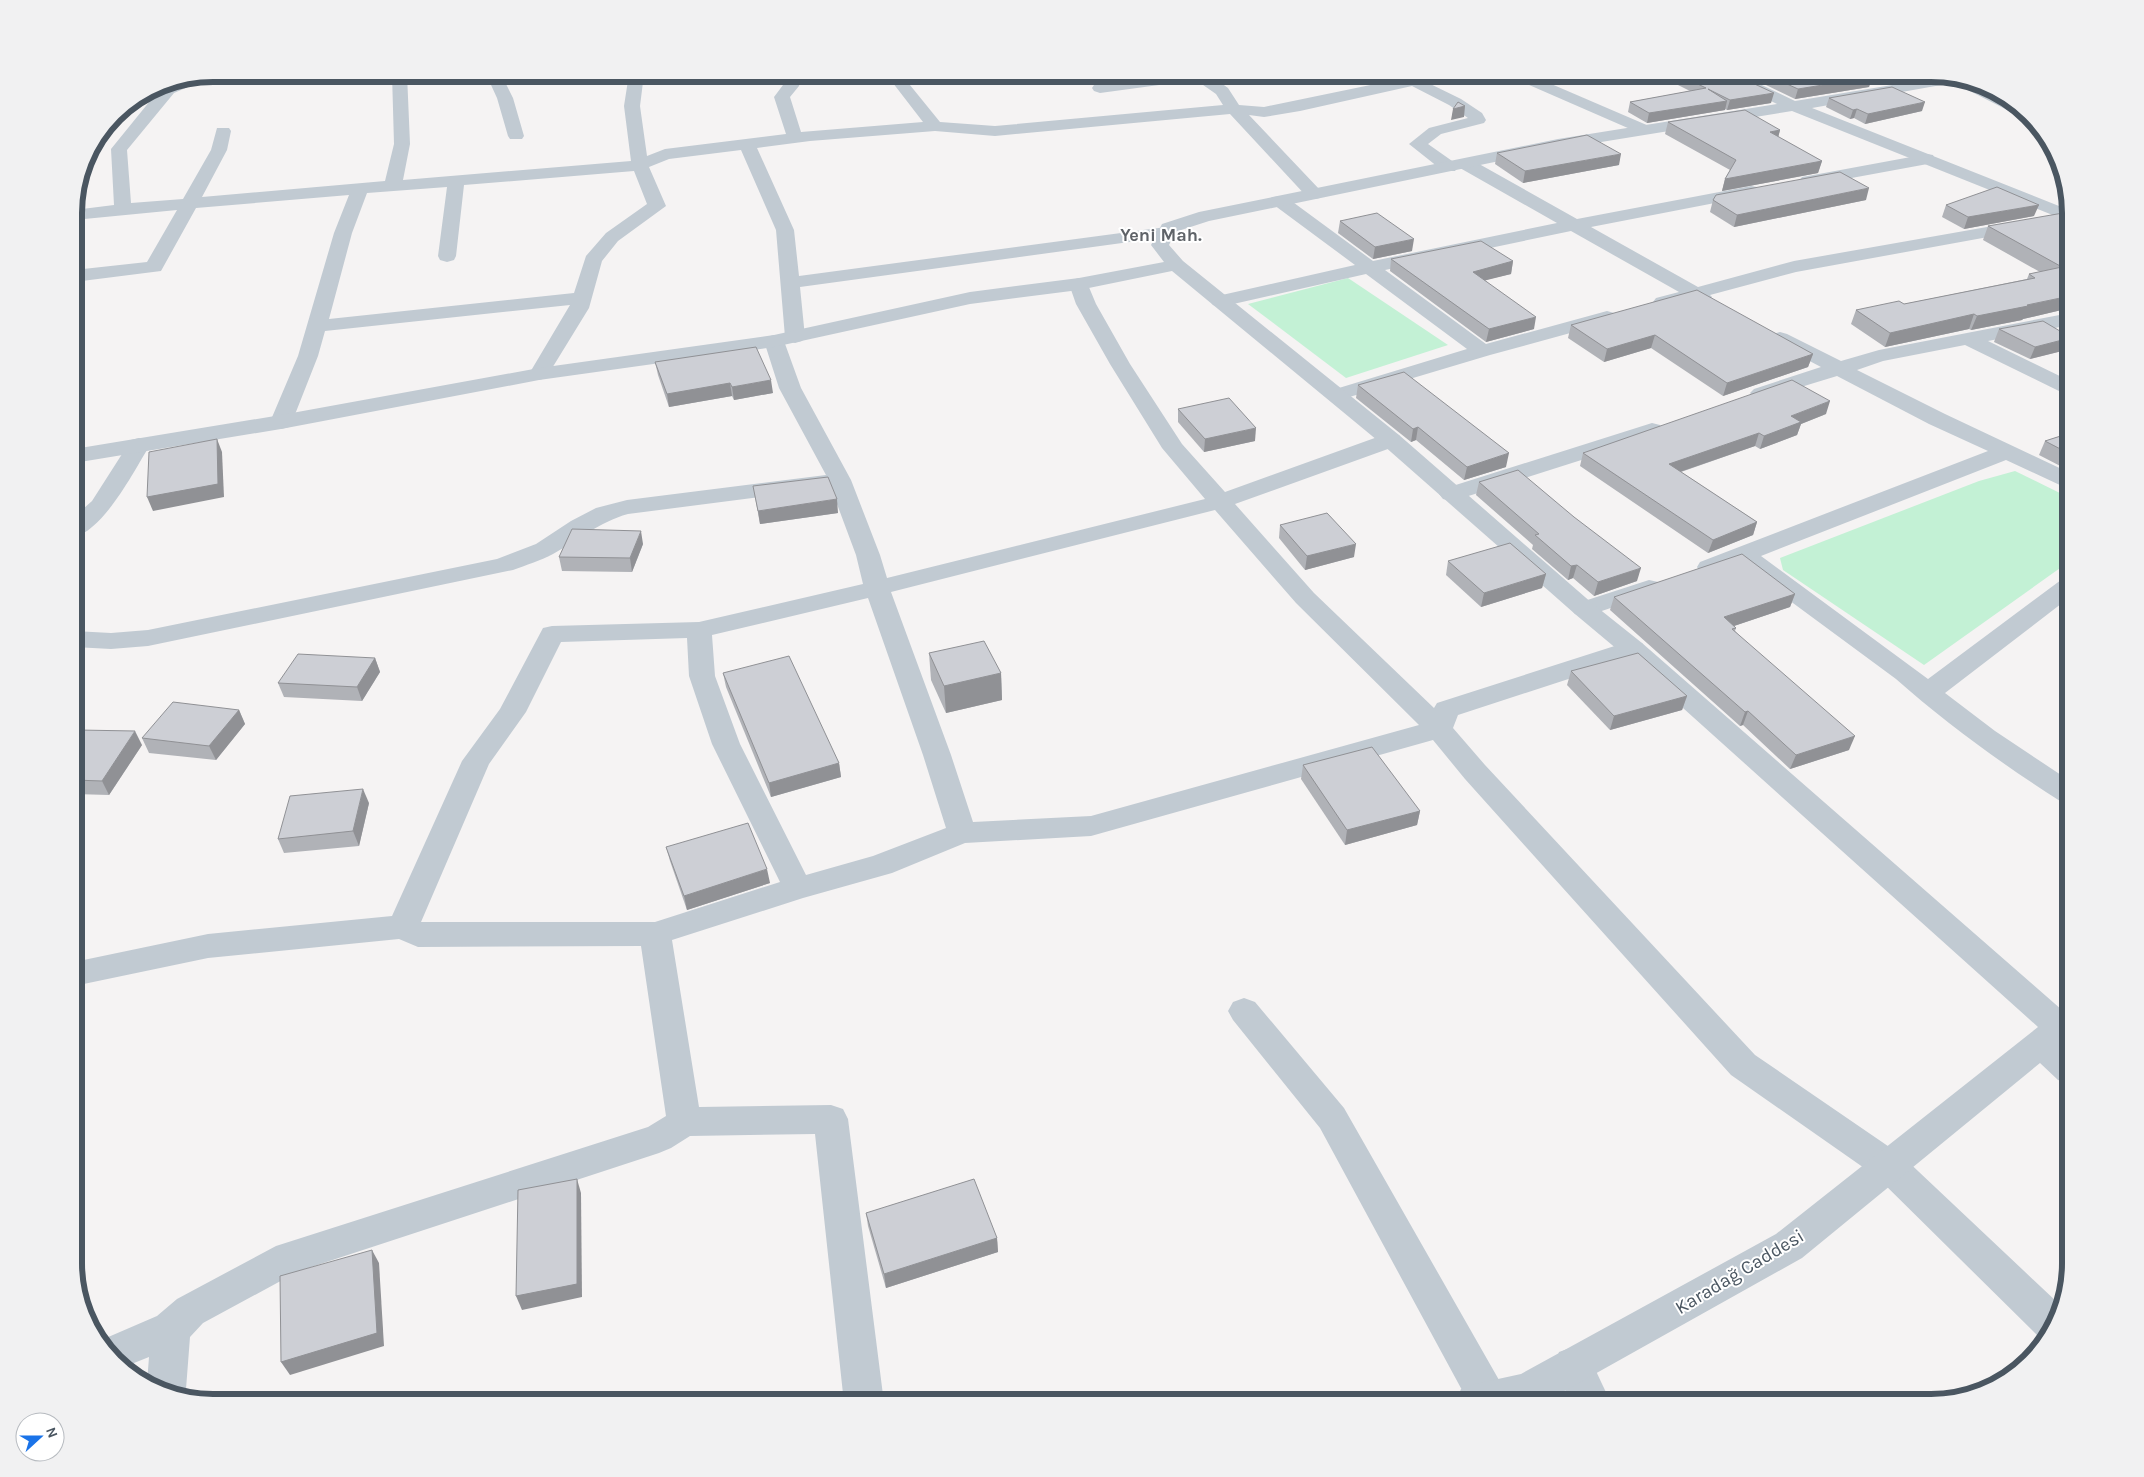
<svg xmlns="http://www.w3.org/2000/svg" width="2144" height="1477" font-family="Karla,sans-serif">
	<rect width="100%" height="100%" fill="#f5f3f3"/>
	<g fill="#c3f1d5">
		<polygon points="1348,278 1448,345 1346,378 1248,304"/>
		<polygon points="2015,471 2070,498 2070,561 1924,665 1783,570 1780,558 1979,481"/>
	</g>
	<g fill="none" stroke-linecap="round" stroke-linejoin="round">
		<g fill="#c1cad2" fill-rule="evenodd">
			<path d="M392 74H407L410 144 403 180 631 161 624 106 629 74H644L640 106 647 156 665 149 786 134 774 97 783 85 787 74H802L799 86 790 97 801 132 923 122 886 74H901L940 122 995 126 1223 105 1216 94 1196 80 1100 93 1094 91 1092 88 1094 85 1100 83 1174 74H1214L1213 77 1228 88 1239 105 1264 107 1414 76 1461 99 1482 113 1486 120 1484 123 1441 134 1428 144 1455 163 1458 167 1455 171H1443L1409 144 1429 128 1468 118 1449 105 1412 86 1300 111 1264 117 1249 115 1320 190 1323 194 1320 198 1314 199 1308 198 1230 114 995 136 935 131 810 141 757 148 794 230 799 276 1166 227 1172 228 1175 232 1172 236 1166 237 800 287 805 337 802 341 795 343 788 341 785 337 776 230 741 150 669 159 649 167 666 206 618 241 602 261 589 308 546 378 539 380 532 378 529 374 570 305 325 331 318 356 292 422 289 427 281 429 273 427 270 422 298 356 334 233 349 195 196 208 161 271 74 282V270L147 262 177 210 74 220V210L114 205 111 149 154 96 145 95 157 87 209 76 206 79 174 93 127 150 131 203 183 199 211 150 217 128H229L231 131 227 150 202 197 385 181 394 144ZM634 171 647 204 606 233 586 256 574 293 329 319 352 233 367 193 447 187 438 256 440 260 447 262 454 260 456 256 464 185Z"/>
			<polygon points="486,74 501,74 513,98 524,136 522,139 510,139 508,136 497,98"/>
			<polygon points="1508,74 1528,74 1649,126 1651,129 1649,132 1637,132 1511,77"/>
			<polygon points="1964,84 2010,99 2025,115 2015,114 1966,89 1963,86"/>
			<polygon points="1927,154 1933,155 1935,159 1933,163 1808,186 1802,185 1799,181 1802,177 1808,176"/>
			<path d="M1466 159 1472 160 1577 219 1751 186 1757 187 1760 191 1757 195 1751 196 1591 227 1698 287 1794 261 2021 221 2027 222 2030 226 2027 230 2021 231 1796 272 1710 295 1712 297 1709 301C1702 303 1699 300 1693 300 1680 299 1669 309 1656 306L1653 302 1656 298 1679 292 1571 231 1385 270 1486 344 1607 311 1614 313 1617 317 1614 321 1490 355 1336 401 1329 399 1325 395 1329 391 1467 349 1366 274 1220 307 1213 305 1210 301 1213 297 1355 265 1274 205 1271 201 1274 197 1280 196 1286 197 1373 261 1557 223 1460 168 1458 164 1460 160Z"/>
			<path d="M1079 278 1086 280 1096 304 1130 364 1182 444 1225 492 1383 435 1391 433 1399 435 1402 440 1399 445 1235 504 1314 593 1434 708 1437 703 1624 643 1633 641 1642 643 1646 649 1642 655 1458 715 1453 728 1485 765 1755 1055 1901 1155 2058 1303 2047 1339 2038 1336 1877 1177 1731 1075 1465 779 1433 740 1091 836 965 843 892 873 803 898 672 940 699 1107 831 1105 843 1109 848 1119 884 1403H844L815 1134 690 1136 671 1148 659 1153 299 1271 203 1323 190 1337 186 1389 184 1394 147 1383 149 1357 124 1367 99 1341 157 1316 177 1299 276 1246 648 1127 666 1116 641 946 418 947 399 939 208 958 74 986V962L208 934 392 916 462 761 500 709 543 628 552 626 699 622 863 584 856 555 831 488 628 514C599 522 579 540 553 554 540 561 526 565 513 570L148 646 111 649 74 647V631L111 633 148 630 497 559 536 544 571 521 596 508 627 500 826 475 779 388 764 341 767 337 774 335 781 337 784 341 801 388 851 480 880 555 887 578 1205 499 1162 448 1110 364 1076 304 1069 284 1072 280ZM1215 510 1296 603 1419 725 1091 816 973 822 951 755 891 592ZM868 598 923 755 946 828 873 856 806 875 740 744 715 676 712 635ZM687 638 689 676 712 744 780 882 655 922H421L489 764 526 712 561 642Z"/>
			<path d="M2070 313V325L1988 341 2070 381V395L2063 393 1965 345 1883 361 1857 370 1945 414 2070 473V488L2062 486 2006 460 1761 556 1928 679 2061 580 2070 578V597L1945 693 1995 731 2070 781V804L2060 801C2002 764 1947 724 1896 679L1740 564 1709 574 1700 572 1697 567 1700 562 1988 451 1929 424 1837 376 1768 397 1761 399 1754 397 1750 393 1754 389 1821 367 1773 342 1770 338 1773 334 1780 332 1787 334 1841 361 1879 350Z"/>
			<polygon points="1652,423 1660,425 1663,430 1660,435 1459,499 1451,501 1443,499 1439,494 1443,489"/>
			<path d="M139 438 147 440 150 445C134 471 104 530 74 537V517L92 501 131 440Z"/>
			<polygon points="1649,580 1658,582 1661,587 1658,592 1584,617 1575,614 1571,609 1575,604"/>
			<polygon points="1244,998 1255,1002 1344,1108 1503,1387 1509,1400 1507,1403 1469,1403 1320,1128 1233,1020 1228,1011 1233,1002"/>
			<polygon points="1573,1347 1587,1352 1611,1403 1571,1403 1554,1365 1559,1352"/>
		</g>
		<polygon fill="#c1cad2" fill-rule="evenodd" points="1719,74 1739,74 1795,101 1941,77 1958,82 1812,108 2069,210 2070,222 1792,111 1558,149 1209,221 1175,232 1169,245 1183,261 1399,435 1593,604 1642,643 2062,1010 2070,1007 2070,1038 2064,1044 2070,1050 2070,1084 2058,1080 2040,1063 1802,1258 1543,1403 1455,1403 1461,1389 1475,1384 1521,1374 1776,1234 2038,1027 1624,655 1575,614 1383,445 1172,271 1079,290 970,304 774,347 539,380 281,429 74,463 74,449 281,415 539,368 774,335 970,292 1079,278 1164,262 1151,245 1162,224 1199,212 1558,139 1777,104 1722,77"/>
	</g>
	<g fill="#b0b2b7">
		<polygon points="1656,74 1733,74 1771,103 1727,110 1725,109 1725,110 1647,123 1628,112 1630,102 1690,91"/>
		<polygon points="1743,74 1865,74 1872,77 1869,87 1795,99"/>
		<polygon points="1829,98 1922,111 1865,124 1854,118 1850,119 1826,107"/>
		<polygon points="1668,122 1780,130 1778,137 1822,161 1818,173 1722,191 1725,179 1730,170 1665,134"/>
		<polygon points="1497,153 1619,165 1523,183 1495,164"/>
		<polygon points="1713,200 1866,200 1734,227 1710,212"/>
		<polygon points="1946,205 2034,216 1964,229 1942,217"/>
		<polygon points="2070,216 2070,308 2023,319 2022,320 1971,330 1969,329 1885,347 1851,324 1856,310 1904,304 2027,279 2029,274 2040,272 1983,240 1988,226"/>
		<polygon points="1340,221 1412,251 1373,259 1338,233"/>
		<polygon points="1391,259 1513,261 1511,274 1485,280 1534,329 1486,342 1390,271"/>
		<polygon points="1571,325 1813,354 1808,367 1723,396 1651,348 1604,362 1568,338"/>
		<polygon points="1999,329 2070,337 2070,341 2066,350 2030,359 1994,342"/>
		<polygon points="655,362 773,393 734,400 732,396 669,407 658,375"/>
		<polygon points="1358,385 1506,467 1464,480 1416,440 1411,442 1356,398"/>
		<polygon points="1178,409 1255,441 1204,452 1178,422"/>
		<polygon points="1826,414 1801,424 1797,435 1760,449 1755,446 1681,472 1757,522 1753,535 1708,553 1580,466 1583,453"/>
		<polygon points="2070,433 2070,471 2039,455 2045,441"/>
		<polygon points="1479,482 1637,581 1594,596 1573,578 1568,580 1532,549 1533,545 1476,495"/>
		<polygon points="753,486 838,513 760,524"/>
		<polygon points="1280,525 1354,557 1305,570 1279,538"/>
		<polygon points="643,544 632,572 562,571 559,557"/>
		<polygon points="1448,561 1546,574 1542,588 1481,607 1446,575"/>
		<polygon points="1795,594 1790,607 1734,626 1736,628 1735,631 1849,750 1790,769 1743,725 1740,726 1610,610 1614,597"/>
		<polygon points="929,653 1001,673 1002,700 946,713 931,680"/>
		<polygon points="375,658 380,672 362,701 284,697 278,683"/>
		<polygon points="1571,671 1687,696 1682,710 1610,730 1567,685"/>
		<polygon points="723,673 839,763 841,777 771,797 726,687"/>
		<polygon points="239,710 245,724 216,760 149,753 142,738"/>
		<polygon points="74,735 142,745 109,795 74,794"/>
		<polygon points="1303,765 1420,811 1417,825 1345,845 1301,779"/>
		<polygon points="369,803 359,846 284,853 278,839"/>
		<polygon points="666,847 770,883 687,910 670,861"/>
		<polygon points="866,1213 997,1238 998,1252 886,1288 868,1226"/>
	</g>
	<g fill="#909195">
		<polygon points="1872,77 1869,87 1795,99 1798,89"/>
		<polygon points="1774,93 1771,103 1727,110 1730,100"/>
		<polygon points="1727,101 1725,110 1647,123 1649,113"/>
		<polygon points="1925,102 1922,111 1865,124 1868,114"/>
		<polygon points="1465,106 1464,117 1451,120 1453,109"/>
		<polygon points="1857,109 1854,118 1850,119 1853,110"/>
		<polygon points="1780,130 1777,142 1770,132"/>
		<polygon points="1621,154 1619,165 1523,183 1525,171"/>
		<polygon points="1822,161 1818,173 1722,191 1725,179"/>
		<polygon points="1869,188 1866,200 1734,227 1737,215"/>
		<polygon points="2039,205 2034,216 1964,229 1968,217"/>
		<polygon points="1414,239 1412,251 1373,259 1375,247"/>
		<polygon points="1513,261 1511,274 1471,284 1473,272"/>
		<polygon points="2070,296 2070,308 2023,319 2022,320 1971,330 1977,316"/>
		<polygon points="1974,314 1969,329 1885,347 1890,333"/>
		<polygon points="1536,317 1534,329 1486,342 1489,329"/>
		<polygon points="1655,335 1651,348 1604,362 1607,349"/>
		<polygon points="2070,338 2070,341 2066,350 2030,359 2035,347"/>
		<polygon points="1813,354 1808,367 1723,396 1727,383"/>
		<polygon points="771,380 773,393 734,400 732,387"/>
		<polygon points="730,383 732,396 669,407 667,394"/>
		<polygon points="1830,401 1826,414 1801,424 1797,435 1760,449 1764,436 1791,416"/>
		<polygon points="1418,427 1416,440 1411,442 1413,429"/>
		<polygon points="1256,428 1255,441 1204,452 1205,439"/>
		<polygon points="1759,433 1755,446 1665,477 1669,464"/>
		<polygon points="217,439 222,452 224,497 153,511 147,497"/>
		<polygon points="1509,453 1506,467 1464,480 1467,467"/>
		<polygon points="837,499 838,513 760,524 758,511"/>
		<polygon points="1757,522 1753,535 1708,553 1713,540"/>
		<polygon points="641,531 643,544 632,572 630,558"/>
		<polygon points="1356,544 1354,557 1305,570 1307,556"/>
		<polygon points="1577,565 1573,578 1568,580 1571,566"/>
		<polygon points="1641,568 1637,581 1594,596 1598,582"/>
		<polygon points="1546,574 1542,588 1481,607 1484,593"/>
		<polygon points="1795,594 1790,607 1719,631 1724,617"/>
		<polygon points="375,658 380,672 362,701 357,687"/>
		<polygon points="1001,673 1002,700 946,713 944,686"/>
		<polygon points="1687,696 1682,710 1610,730 1614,716"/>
		<polygon points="239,710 245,724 216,760 209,746"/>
		<polygon points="1748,711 1743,725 1740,726 1745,712"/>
		<polygon points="135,731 142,745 109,795 102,781"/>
		<polygon points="1855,736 1849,750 1790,769 1796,755"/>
		<polygon points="839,763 841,777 771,797 769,783"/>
		<polygon points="363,789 369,803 359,846 353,831"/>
		<polygon points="1420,811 1417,825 1345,845 1347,830"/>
		<polygon points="767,869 770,883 687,910 684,896"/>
		<polygon points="577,1179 581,1193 582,1297 522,1310 516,1296"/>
		<polygon points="997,1238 998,1252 886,1288 884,1274"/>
		<polygon points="372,1250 379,1263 384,1346 290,1375 281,1362"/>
	</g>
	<g fill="#cdcfd5" stroke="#909195">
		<polygon points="1677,74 1733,74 1774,93 1730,100 1708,89 1727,101 1649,113 1630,102 1706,88"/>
		<polygon points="1765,74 1865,74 1872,77 1798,89"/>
		<polygon points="1892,87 1925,102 1868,114 1857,109 1853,110 1829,98"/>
		<polygon points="1458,102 1465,106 1453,109"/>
		<polygon points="1745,110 1780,130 1770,132 1822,161 1725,179 1736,160 1668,122"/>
		<polygon points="1587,135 1621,154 1525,171 1497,153"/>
		<polygon points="1840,172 1869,188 1737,215 1713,200 1716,195"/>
		<polygon points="1997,187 2039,205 1968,217 1946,205"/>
		<polygon points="1377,213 1414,239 1375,247 1340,221"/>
		<polygon points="2063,213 2070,216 2070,296 2027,305 2028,306 1977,316 1974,314 1890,333 1856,310 1899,301 1904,304 2035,278 2029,274 2062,267 1988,226"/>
		<polygon points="1481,241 1513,261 1473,272 1536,317 1489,329 1391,259"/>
		<polygon points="1697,290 1813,354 1727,383 1655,335 1607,349 1571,325"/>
		<polygon points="2043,321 2070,337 2070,338 2035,347 1999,329"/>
		<polygon points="756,347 771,380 732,387 730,383 667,394 655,362"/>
		<polygon points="1404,372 1509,453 1467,467 1418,427 1413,429 1358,385"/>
		<polygon points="1792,380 1830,401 1791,416 1801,422 1764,436 1759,433 1669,464 1757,522 1713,540 1583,453"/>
		<polygon points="1229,398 1256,428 1205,439 1178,409"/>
		<polygon points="2070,433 2070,454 2045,441"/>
		<polygon points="217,439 218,484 147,497 149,452"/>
		<polygon points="1518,470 1574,517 1641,568 1598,582 1577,565 1571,566 1535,535 1539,534 1479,482"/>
		<polygon points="828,477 837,499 758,511 753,486"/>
		<polygon points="1327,513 1356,544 1307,556 1280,525"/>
		<polygon points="572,529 641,531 630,558 559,557"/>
		<polygon points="1510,543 1546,574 1484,593 1448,561"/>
		<polygon points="1742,554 1795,594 1724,617 1736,628 1732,629 1855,736 1796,755 1748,711 1745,712 1614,597"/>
		<polygon points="984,641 1001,673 944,686 929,653"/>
		<polygon points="1638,653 1687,696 1614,716 1571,671"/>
		<polygon points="298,654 375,658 357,687 278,683"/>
		<polygon points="789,656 839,763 769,783 723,673"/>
		<polygon points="173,702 239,710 209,746 142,738"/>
		<polygon points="78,730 135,731 102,781 74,780 74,735"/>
		<polygon points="1372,747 1420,811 1347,830 1303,765"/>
		<polygon points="363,789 353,831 278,839 290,796"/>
		<polygon points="748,823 767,869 684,896 666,847"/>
		<polygon points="577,1179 577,1284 516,1296 518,1190"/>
		<polygon points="974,1179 997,1238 884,1274 866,1213"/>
		<polygon points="372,1250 377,1333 281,1362 280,1276"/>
	</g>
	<g text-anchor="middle" stroke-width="4" stroke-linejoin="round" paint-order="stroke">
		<g font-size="18" font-weight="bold" fill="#5f6368" stroke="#fff">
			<text x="1161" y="241">Yeni Mah.</text>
		</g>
		<g font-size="19" fill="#4a5661" stroke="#fff">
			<text transform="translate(1739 1271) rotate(-31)" y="7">Karadağ Caddesi</text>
		</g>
	</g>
	<path d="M0 0H2144V1477H0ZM213 82H1931A131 131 0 0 1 2062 213V1263A131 131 0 0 1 1931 1394H213A131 131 0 0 1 82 1263V213A131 131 0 0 1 213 82Z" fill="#f1f1f2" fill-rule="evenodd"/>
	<path fill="none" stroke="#4a5661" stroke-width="6" d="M213 82H1931A131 131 0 0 1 2062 213V1263A131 131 0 0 1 1931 1394H213A131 131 0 0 1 82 1263V213A131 131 0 0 1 213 82Z"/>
	<g transform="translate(40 1437) rotate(69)"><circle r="24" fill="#ffffff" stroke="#b7bbc0"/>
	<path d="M0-4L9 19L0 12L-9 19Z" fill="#1a73e8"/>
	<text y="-8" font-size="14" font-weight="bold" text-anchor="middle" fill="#4a5661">N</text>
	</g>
</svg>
